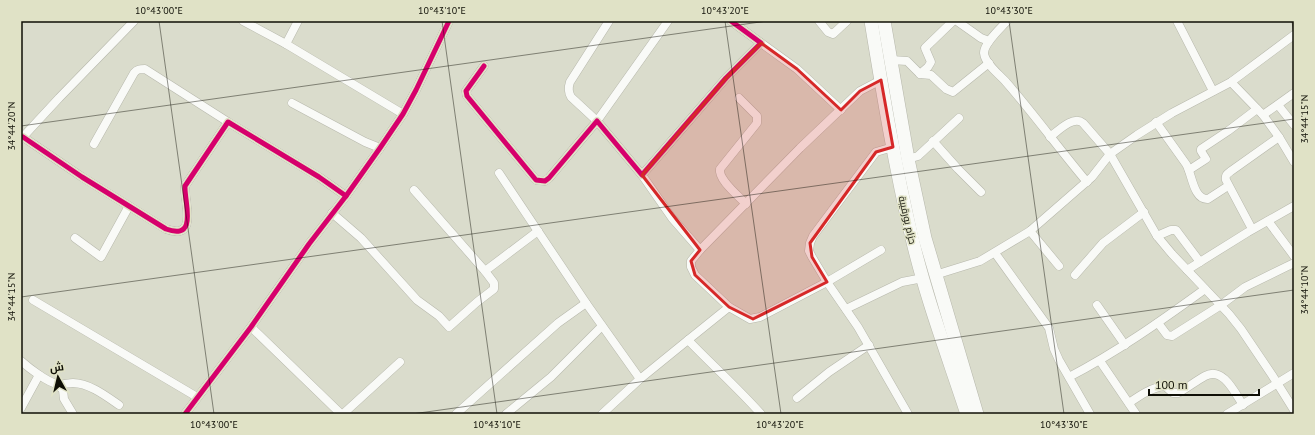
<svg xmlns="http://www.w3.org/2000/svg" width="1315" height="435" font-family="'PT Sans',Cairo,sans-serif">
	<rect width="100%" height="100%" fill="#dadccc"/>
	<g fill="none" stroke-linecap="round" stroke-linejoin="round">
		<defs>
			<g id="minor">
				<polyline points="243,21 286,44 403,114"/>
				<path d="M609 21 570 82C568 88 568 92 571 97L597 121 668 21"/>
				<polyline points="819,21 828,32 833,34 847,21"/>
				<polyline points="957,21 981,38 989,41"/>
				<path d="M1007 21C1001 28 984 43 984 53 985 64 999 74 1006 82 1034 114 1059 149 1087 182"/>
				<polyline points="1177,21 1213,91"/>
				<polyline points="761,43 797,69 841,110"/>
				<polyline points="286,44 298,21"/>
				<polyline points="891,60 907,61 920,74 931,75 946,89 953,92 989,63"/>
				<polyline points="484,66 466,91 467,96 536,180 545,181 549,178 597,121 642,175 726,78 761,43 731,21"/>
				<polyline points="920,74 928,67 931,62 925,48 953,21"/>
				<polyline points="1231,82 1263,115 1279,137 1294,162"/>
				<path d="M739 98 757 116V123L720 169C718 180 739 196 746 204"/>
				<polyline points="292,103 365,142 380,148"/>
				<polyline points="1278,105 1294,125"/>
				<polyline points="1263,115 1294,93"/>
				<path d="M1156 122 1186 164C1192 173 1193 200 1208 199L1228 186"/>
				<path d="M23 137 82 177 166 229C199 241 184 202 185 186L228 122 319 177 346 196"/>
				<path d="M1050 137C1058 131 1073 115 1083 123L1110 154 1157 236 1172 254 1229 314 1241 329 1272 375 1294 410"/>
				<polyline points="21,139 59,98 134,21"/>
				<polyline points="933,141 958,169 981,192"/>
				<path d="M94 144 134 73C137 69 140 69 145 69L228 122"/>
				<polyline points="893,147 876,152 813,236 810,243 809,251 812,257 827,282 858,327 908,414"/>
				<polyline points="908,159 918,156 959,118"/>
				<polyline points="1189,170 1206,159 1201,151 1201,149 1228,131 1257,109"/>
				<polyline points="499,173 586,303 640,379"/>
				<polyline points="642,175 672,218 700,250 800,148 860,91 881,80"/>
				<polyline points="414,190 485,271"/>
				<polyline points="332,213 361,238 417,300 439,316 449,327 477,302 494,289 494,283 485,271 538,231"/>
				<polyline points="1268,221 1294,256"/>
				<path d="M1252 229 1226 180C1225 175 1227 174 1231 171L1279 137"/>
				<polyline points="1030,231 1059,266"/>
				<polyline points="1157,236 1171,230 1176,230 1200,262"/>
				<polyline points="75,238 101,257 129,206"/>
				<polyline points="700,250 691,261 691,267 695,275 729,307"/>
				<polyline points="995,253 1049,328 1054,349 1059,360 1090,414"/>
				<polyline points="1187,270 1248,232 1294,206"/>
				<polyline points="935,275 980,261 1030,231 1092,177 1110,154 1137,135 1172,113 1231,82 1294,35"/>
				<polyline points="1075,275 1103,243 1144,212"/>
				<polyline points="33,300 197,397"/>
				<polyline points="1097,305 1125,345"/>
				<polyline points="846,309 902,282 923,278"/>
				<polyline points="1158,323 1167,335 1172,336 1221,305 1245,287 1294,263"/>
				<polyline points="251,327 341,414"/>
				<polyline points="688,340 729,307 750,319 760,317 827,282 881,250"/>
				<path d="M21 361C29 368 47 382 57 384 62 385 68 383 73 383 89 383 106 396 119 405"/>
				<polyline points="1100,361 1136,414"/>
				<path d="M1069 377C1117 352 1161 321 1205 289"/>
				<polyline points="57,384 63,390 64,399 73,414"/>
				<polyline points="797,398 829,372 869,345"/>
				<path d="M1129 403C1139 396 1152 387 1165 386L1173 393H1178C1187 388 1196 381 1205 376 1223 366 1235 393 1243 405"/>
				<polyline points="21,408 39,375"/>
				<polyline points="185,414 251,327 309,244 346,196 380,148 403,114 416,90 449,21"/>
				<polyline points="343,414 400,362"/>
				<polyline points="456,414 558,323 586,303"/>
				<polyline points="506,414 551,377 602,326"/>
				<path d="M602 414 640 379 688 340C712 365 738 388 761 414"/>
				<polyline points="1227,414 1294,373"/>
			</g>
			<g id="trunk">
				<path d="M871 21C883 94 895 167 912 238 926 298 948 356 967 414"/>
				<polyline points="884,21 908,159 925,238 977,414"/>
			</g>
		</defs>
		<use href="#minor" stroke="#b7b8ac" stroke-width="9"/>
		<use href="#trunk" stroke="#b7b8ac" stroke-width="14"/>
		<use href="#minor" stroke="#f9faf7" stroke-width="8"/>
		<use href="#trunk" stroke="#f9faf7" stroke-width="13"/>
		<defs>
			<g id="cycleway">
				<polyline points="484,66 466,91 467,96 536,180 545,181 549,178 597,121 642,175 726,78 761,43 731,21"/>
				<path d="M23 137 82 177 166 229C199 241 184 202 185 186L228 122 319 177 346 196"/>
				<polyline points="185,414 251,327 309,244 346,196 380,148 403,114 416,90 449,21"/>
			</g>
		</defs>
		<use href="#cycleway" stroke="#e0e2c6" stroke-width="8"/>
		<use href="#cycleway" stroke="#d6006c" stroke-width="5"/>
	</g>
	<path fill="#d62828" fill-opacity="0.2" stroke="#d62828" stroke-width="3" stroke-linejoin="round" d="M761 43 797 69 841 110 860 91 881 80 893 147 876 152 810 243 812 257 827 282 753 319 729 307 695 275 691 261 700 250 642 175 726 78Z"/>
	<path fill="none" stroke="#0f0f06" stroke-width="1" stroke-opacity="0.45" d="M159 21 214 414M442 21 497 414M725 21 781 414M1009 21 1064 414M1292 21 1294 36M21 126 767 21M21 297 1294 119M412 414 1294 290"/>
	<g text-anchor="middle" stroke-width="3" stroke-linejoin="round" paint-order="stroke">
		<g font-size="10" fill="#0f0f06" stroke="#e0e2c6">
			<text transform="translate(908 220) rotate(77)" y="4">حزام بورقيبة</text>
		</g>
	</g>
	<rect width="1315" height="435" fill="none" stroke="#e0e2c6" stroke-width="44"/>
	<g transform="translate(58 377) rotate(352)" stroke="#e0e2c6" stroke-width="3" paint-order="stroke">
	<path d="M0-3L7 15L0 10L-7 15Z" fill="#0f0f06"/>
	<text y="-6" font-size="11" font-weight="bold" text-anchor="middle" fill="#0f0f06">ش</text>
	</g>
	<path d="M1149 389v6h110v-6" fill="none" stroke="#0f0f06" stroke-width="2"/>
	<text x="1155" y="389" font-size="12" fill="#0f0f06" stroke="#e0e2c6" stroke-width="3" paint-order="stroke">100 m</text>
	<rect x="22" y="22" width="1271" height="391" fill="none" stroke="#0f0f06" stroke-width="1.5"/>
	<g font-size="10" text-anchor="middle" fill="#0f0f06">
		<text x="159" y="14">10°43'00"E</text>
		<text x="442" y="14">10°43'10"E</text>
		<text x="725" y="14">10°43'20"E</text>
		<text x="1009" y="14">10°43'30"E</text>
		<text transform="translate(1304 119) rotate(-90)" y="4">34°44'15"N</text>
		<text transform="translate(11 126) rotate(-90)" y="4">34°44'20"N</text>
		<text transform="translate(1304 290) rotate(-90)" y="4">34°44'10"N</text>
		<text transform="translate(11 297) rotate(-90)" y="4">34°44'15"N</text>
		<text x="214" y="428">10°43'00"E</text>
		<text x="497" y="428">10°43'10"E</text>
		<text x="780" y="428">10°43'20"E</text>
		<text x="1064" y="428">10°43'30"E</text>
	</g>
</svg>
